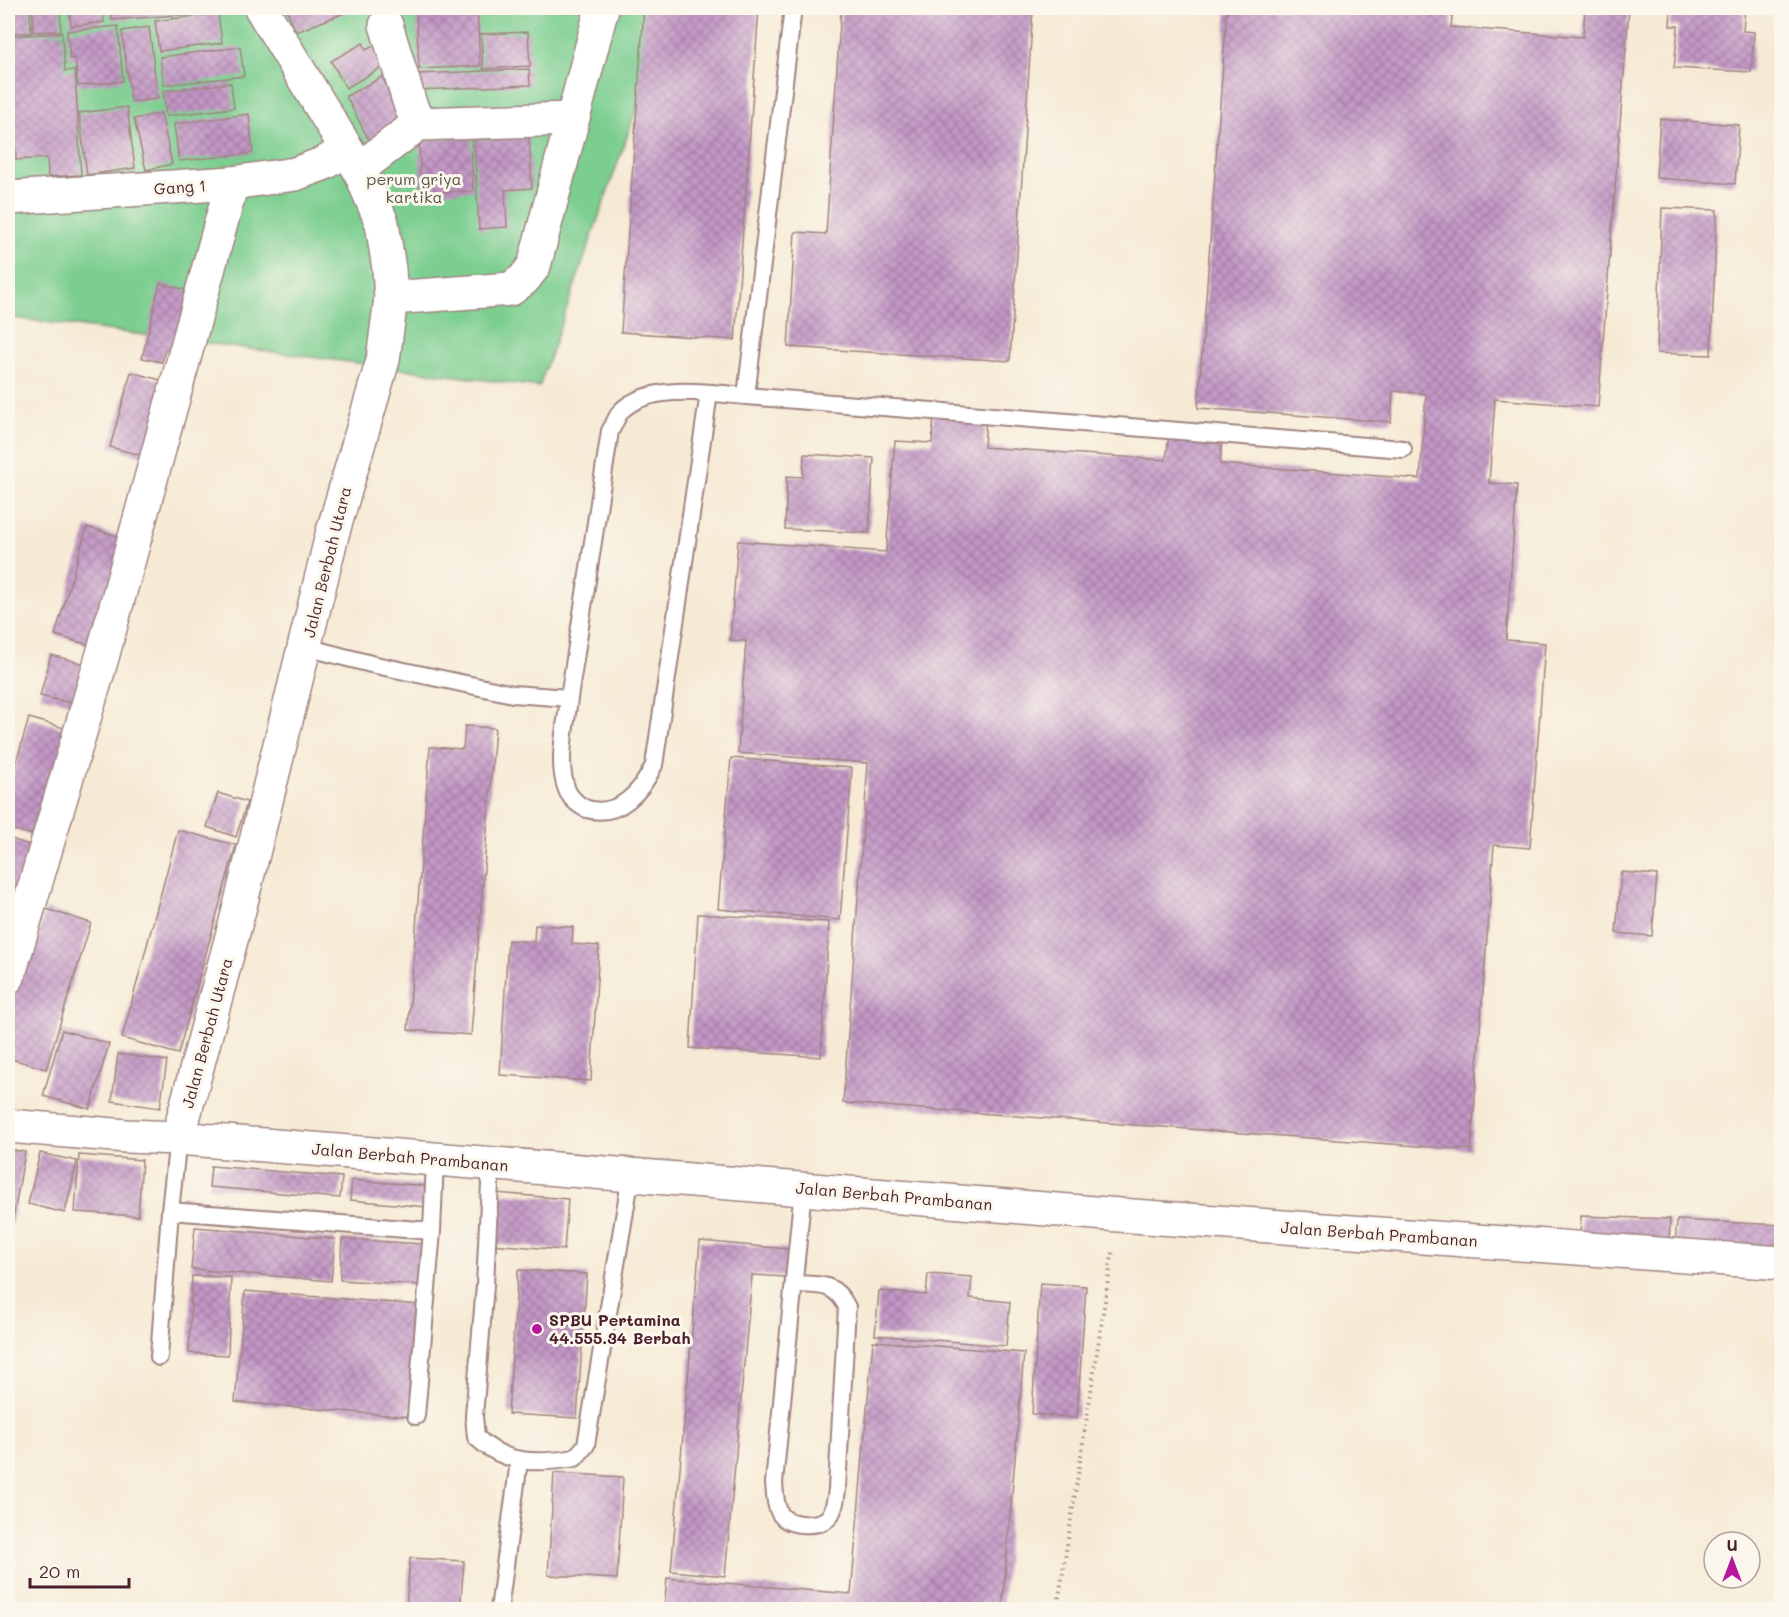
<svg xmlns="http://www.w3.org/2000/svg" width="1789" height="1617" font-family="Mali,sans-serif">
	<defs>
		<pattern id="building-cross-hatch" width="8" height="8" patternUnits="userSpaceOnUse" patternTransform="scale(1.5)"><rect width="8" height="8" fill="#c397c6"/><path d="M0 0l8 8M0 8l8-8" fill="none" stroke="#a07ba1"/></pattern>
	</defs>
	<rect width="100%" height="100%" fill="#fbf7ec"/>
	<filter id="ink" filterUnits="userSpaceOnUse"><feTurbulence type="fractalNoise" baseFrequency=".0167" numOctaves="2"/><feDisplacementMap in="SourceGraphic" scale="12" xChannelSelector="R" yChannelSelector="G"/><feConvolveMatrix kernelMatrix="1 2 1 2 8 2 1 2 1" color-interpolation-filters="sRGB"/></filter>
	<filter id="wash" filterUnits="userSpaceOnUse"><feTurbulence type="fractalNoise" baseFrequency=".008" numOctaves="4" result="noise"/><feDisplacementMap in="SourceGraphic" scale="24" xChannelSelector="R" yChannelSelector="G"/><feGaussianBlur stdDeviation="1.35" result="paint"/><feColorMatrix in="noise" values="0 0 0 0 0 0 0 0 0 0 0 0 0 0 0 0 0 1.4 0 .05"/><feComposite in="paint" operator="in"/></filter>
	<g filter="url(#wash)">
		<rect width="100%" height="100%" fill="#f6ead5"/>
		<polygon fill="#7bce90" stroke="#62765e" stroke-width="1.5" points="8,8 672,8 539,387 8,317"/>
		<g id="blocks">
			<g fill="url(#building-cross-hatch)">
				<polygon points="8,8 30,8 31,33 8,33"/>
				<polygon points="33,8 60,8 61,31 33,32"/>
				<polygon points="69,8 103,8 104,22 71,26"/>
				<polygon points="111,8 202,8 203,13 112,20"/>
				<polygon points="286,8 357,8 296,32"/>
				<polygon points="416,8 477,8 480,66 419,69"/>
				<polygon points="644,8 759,8 735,340 621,332"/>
				<polygon points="841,8 1033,8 1010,361 788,347 795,232 826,234"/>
				<polygon points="1227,8 1453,8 1451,27 1583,37 1585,8 1629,8 1598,407 1495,399 1489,483 1517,485 1506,640 1545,643 1530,848 1494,845 1471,1150 843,1103 868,763 738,753 746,641 730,640 738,541 886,552 895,441 932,443 934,414 986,418 984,447 1166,460 1169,434 1222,438 1220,464 1420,479 1426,394 1393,391 1391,422 1198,408"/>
				<polygon points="1671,8 1745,8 1743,31 1754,32 1751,72 1674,68 1678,26 1670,26"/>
				<polygon points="218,13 222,43 159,51 155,21"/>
				<polygon points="118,26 123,81 78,86 75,58 70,59 67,31"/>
				<polygon points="149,27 158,99 131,102 122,31"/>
				<polygon points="528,32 530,66 483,69 481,34"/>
				<polygon points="62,33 65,71 75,70 81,175 48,177 47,158 16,160 9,36"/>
				<polygon points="384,40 395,60 346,88 331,61 363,43 366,50"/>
				<polygon points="240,47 244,76 164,85 160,57"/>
				<polygon points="529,69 530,85 420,90 418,74"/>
				<polygon points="382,77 404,121 369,140 346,96"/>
				<polygon points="231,83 234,108 166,116 163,91"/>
				<polygon points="127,107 135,168 87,175 79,113"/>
				<polygon points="161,113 172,164 146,170 134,119"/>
				<polygon points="249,114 253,153 179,161 174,124"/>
				<polygon points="1660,119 1739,125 1735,184 1656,178"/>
				<polygon points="471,137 473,191 421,193 419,140"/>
				<polygon points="529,137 532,188 505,190 507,227 479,229 474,140"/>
				<polygon points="1662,208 1717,210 1711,355 1657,353"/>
				<polygon points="160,283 189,291 177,353 165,350 162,362 142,358"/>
				<polygon points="131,372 168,382 147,457 110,447"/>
				<polygon points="804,454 874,458 869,533 785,529 787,476 803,477"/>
				<polygon points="87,527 124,538 92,646 55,635"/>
				<polygon points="51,655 85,664 75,704 40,696"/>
				<polygon points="29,718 71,730 39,837 8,828 8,791"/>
				<polygon points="465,726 495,728 471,1035 408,1030 430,747 463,749"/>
				<polygon points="731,758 852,768 840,920 718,909"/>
				<polygon points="218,793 247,802 236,837 207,827"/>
				<polygon points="178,830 236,845 178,1054 122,1038"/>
				<polygon points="8,838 41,849 8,954"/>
				<polygon points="1621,872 1657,875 1652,936 1616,933"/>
				<polygon points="46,909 91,923 46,1069 8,1058 8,1010 27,946 34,948"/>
				<polygon points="698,914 829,922 821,1057 690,1048"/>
				<polygon points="535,925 573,927 572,944 599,946 591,1081 500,1075 508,940 534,942"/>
				<polygon points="62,1030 109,1044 90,1109 43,1096"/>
				<polygon points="118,1054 167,1061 160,1108 112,1101"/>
				<polygon points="8,1149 25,1152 12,1225 8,1224"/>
				<polygon points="40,1153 77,1161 65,1213 28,1204"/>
				<polygon points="79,1155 142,1160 138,1216 75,1212"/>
				<polygon points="211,1166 342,1177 340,1198 209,1187"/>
				<polygon points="352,1180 428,1186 427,1207 350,1200"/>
				<polygon points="495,1193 568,1199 564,1250 491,1244"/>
				<polygon points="1581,1216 1670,1219 1669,1242 1580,1239"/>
				<polygon points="1677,1220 1782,1225 1782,1249 1675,1244"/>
				<polygon points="195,1227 335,1239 331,1281 191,1269"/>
				<polygon points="342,1239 422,1244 420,1285 340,1280"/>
				<polygon points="700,1241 789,1249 786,1277 752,1275 725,1576 671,1571"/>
				<polygon points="518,1270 587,1274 577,1418 508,1414"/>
				<polygon points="928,1274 972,1277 970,1298 1010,1302 1006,1346 875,1335 879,1291 926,1295"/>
				<polygon points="192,1276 231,1277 228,1355 189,1353"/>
				<polygon points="1040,1283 1086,1286 1077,1418 1032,1414"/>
				<polygon points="245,1291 420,1305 410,1417 235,1402"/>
				<polygon points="873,1341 1024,1353 1002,1610 664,1610 667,1578 851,1594"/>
				<polygon points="554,1473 623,1477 617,1579 548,1575"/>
				<polygon points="410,1558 464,1561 460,1610 406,1610"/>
			</g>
		</g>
	</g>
	<g filter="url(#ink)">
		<use href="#blocks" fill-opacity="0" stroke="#a08480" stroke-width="1.5"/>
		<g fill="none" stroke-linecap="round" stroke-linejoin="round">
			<defs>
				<g id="service">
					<polyline points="793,8 746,396 1403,449"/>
					<path d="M306 647 371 664 513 694 569 698 610 431C614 425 617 415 622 410 651 383 710 393 746 396"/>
					<path d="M569 698C566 727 556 763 567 790 570 798 579 806 587 809 619 818 642 791 654 765L709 393"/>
					<path d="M491 1163 485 1285 474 1416 476 1437C505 1465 538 1464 575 1458L586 1445 631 1175"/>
					<polyline points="170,1211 432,1231"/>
					<path d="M794 1284C820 1286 834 1281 847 1307L837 1489C836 1498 835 1509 829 1517 820 1527 790 1527 781 1515 775 1507 775 1493 774 1483L803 1189"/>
					<polyline points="159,1357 170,1211 178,1138"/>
					<polyline points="416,1416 432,1231 435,1160"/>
					<polyline points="499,1610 519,1461"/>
				</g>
				<g id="minor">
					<polyline points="386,25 410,104 418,124"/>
					<polyline points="359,169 418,124 572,119"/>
					<polyline points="8,198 232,183 295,174 325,163 347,149"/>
					<polyline points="391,298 511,289 524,279 534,266 602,8"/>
					<polyline points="8,977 101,661 232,183"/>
				</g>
				<polyline id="tertiary" points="178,1138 1119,1215 1782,1263"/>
				<polyline id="secondary" points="8,1126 126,1136 178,1138 238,914 332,535 383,360 391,298 389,269 382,223 359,169 261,8"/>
			</defs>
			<use href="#service" stroke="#a08480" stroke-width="20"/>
			<use href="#minor" stroke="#a08480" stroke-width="36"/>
			<use href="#tertiary" stroke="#a08480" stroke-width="36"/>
			<use href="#secondary" stroke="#a08480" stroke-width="36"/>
			<polyline stroke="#a08480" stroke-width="4" stroke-dasharray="1.5 4.5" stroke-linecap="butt" points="1057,1610 1113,1249"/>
			<use href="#service" stroke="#fff" stroke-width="16"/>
			<use href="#minor" stroke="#fff" stroke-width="33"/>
			<use href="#tertiary" stroke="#fff" stroke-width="33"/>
			<use href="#secondary" stroke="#fff" stroke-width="33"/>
		</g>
	</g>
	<circle fill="#b5179e" stroke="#fbf7ec" stroke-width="2" cx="537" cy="1329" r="6"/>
	<g text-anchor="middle" stroke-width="6" stroke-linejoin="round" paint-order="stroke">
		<g font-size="16" fill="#595449" stroke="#fbf7ec">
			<text x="414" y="185">perum griya<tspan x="414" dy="18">kartika</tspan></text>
		</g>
		<g font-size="16" fill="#4a1f2b" stroke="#fbf7ec">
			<text transform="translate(180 187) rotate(-4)" y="6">Gang 1</text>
			<text transform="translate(327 562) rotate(-76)" y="6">Jalan Berbah Utara</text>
			<text transform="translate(207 1033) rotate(-75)" y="6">Jalan Berbah Utara</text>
			<text transform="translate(410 1157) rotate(5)" y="6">Jalan Berbah Prambanan</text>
			<text transform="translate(894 1196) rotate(5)" y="6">Jalan Berbah Prambanan</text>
			<text transform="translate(1379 1234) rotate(4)" y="6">Jalan Berbah Prambanan</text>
		</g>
		<g font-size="16" font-weight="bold" fill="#4a1f2b" stroke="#fbf7ec" text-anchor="start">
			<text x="549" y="1326">SPBU Pertamina<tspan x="549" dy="18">44.555.34 Berbah</tspan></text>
		</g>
	</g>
	<rect width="1789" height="1617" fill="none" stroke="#fbf7ec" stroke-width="30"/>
	<g transform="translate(1732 1560)"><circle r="28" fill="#fbf7ec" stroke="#b4a19f" stroke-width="1.5"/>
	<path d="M0-4.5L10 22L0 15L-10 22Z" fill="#b5179e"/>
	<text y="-9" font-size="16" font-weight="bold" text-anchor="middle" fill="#4a1f2b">U</text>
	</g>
	<path d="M30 1578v9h99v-9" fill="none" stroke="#4a1f2b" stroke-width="3"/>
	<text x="39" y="1578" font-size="18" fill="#4a1f2b" stroke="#fbf7ec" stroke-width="4.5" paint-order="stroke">20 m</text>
</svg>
